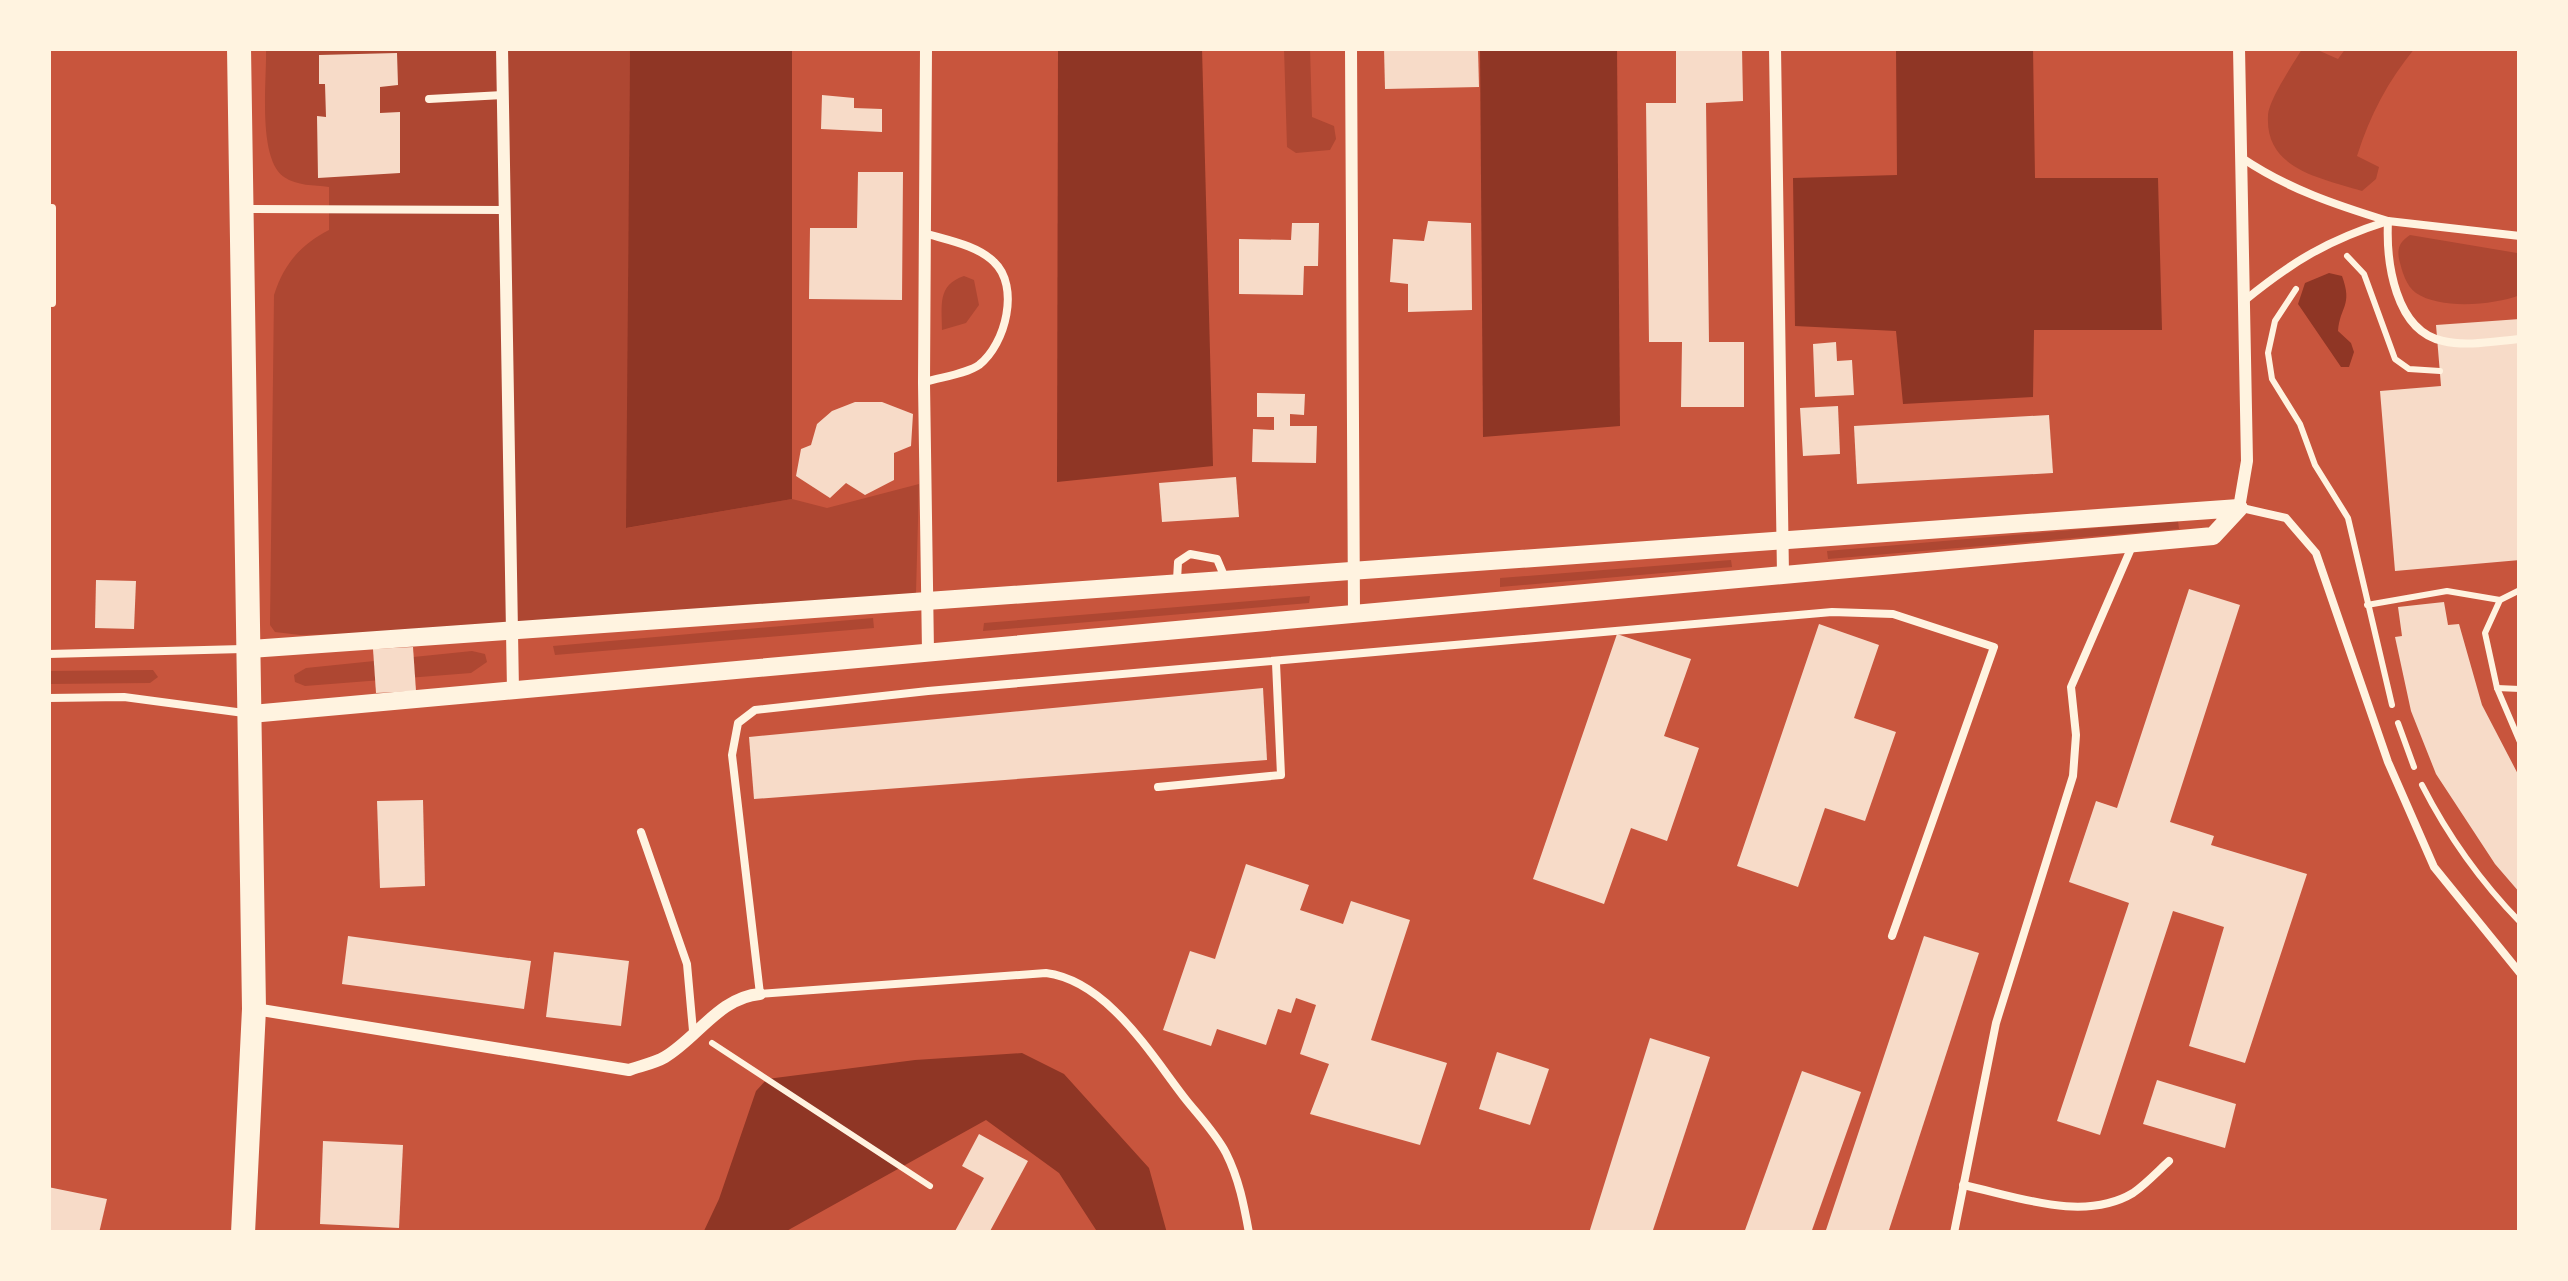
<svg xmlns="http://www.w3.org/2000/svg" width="2568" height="1281" font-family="'Noto Sans',sans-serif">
	<rect width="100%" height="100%" fill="#c8553d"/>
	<g fill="#ae4732">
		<path d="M266 48H630L627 528 792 499 827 508 919 484 916 593 575 628 300 635 275 632 270 625 274 295C284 264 300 245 329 230V187C314 185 297 186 284 177 257 158 267 80 266 48Z"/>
		<polygon points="1284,48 1310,48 1312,117 1334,126 1336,139 1330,150 1296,153 1287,147"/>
		<path d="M2313 48 2338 59 2346 48H2415C2388 81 2370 115 2357 156L2379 167 2376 179 2362 191C2322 178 2265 170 2268 116 2268 101 2293 64 2302 49Z"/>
		<path d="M2410 235 2517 253 2520 255V295C2494 305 2441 310 2416 293 2406 286 2402 271 2399 259 2397 247 2400 242 2410 235Z"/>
		<path d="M964 276 974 280 979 305 966 323 942 330C942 305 937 285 964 276Z"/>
		<polygon points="2178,521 2179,529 1828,559 1827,551"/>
		<polygon points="1731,560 1732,567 1500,587 1500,578"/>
		<polygon points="1310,596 1309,603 983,631 984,623"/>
		<polygon points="873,618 874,628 555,655 553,646"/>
		<polygon points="472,651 485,654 487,662 471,673 305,686 295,682 294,675 306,668"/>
		<polygon points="153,670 158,677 150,683 48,684 48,671"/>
	</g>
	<g fill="#8f3625">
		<polygon points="630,48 792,48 792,499 626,528"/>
		<polygon points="1058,48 1202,48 1213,466 1057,482"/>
		<polygon points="1480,48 1617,48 1620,426 1483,437"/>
		<polygon points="1896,48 2033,48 2035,178 2158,178 2162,330 2034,330 2033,397 1903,404 1896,331 1795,326 1793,178 1897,175"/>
		<path d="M2329 273 2342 276C2353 306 2340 306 2338 331L2351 343 2354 352 2349 367H2341L2298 304 2305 283Z"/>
		<polygon points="1022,1053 1064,1074 1149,1168 1167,1233 1098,1233 1059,1173 986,1120 783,1233 703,1233 719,1199 756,1091 767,1079 915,1060"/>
	</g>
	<g fill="#f7dbc8">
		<polygon points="1384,48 1478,48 1479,87 1385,89"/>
		<polygon points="1676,48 1742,48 1743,101 1706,103 1709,342 1744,342 1744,407 1681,407 1682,342 1649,342 1646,103 1676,103"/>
		<polygon points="397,53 398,85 380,87 380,113 400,112 400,173 318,178 317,116 326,117 325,84 319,84 319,55"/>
		<polygon points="822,95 854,98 854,108 882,109 882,132 821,129"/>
		<polygon points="858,172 903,172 902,300 809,299 810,228 857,228"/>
		<polygon points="1428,221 1471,223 1472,310 1408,312 1408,284 1390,282 1393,239 1424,241"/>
		<polygon points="1292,223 1319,223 1318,266 1304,266 1303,295 1239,294 1239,239 1291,240"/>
		<polygon points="2520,319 2520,560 2395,571 2380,391 2441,386 2436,325"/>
		<polygon points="1836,342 1837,361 1852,360 1854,395 1815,397 1813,344"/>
		<polygon points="1257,393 1305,394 1304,415 1290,414 1290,426 1317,426 1316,463 1252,462 1253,429 1274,430 1274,417 1257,417"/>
		<polygon points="855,402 882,402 913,414 911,446 894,453 894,480 865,495 846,483 830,498 796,476 801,449 811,445 817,424 832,411"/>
		<polygon points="1838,406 1840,454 1803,456 1800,408"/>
		<polygon points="2049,415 2053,473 1857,484 1854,426"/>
		<polygon points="1236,477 1239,517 1162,522 1159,483"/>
		<polygon points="96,580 136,581 134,629 95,628"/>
		<polygon points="2189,589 2240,605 2170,822 2214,836 2211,845 2307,874 2245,1063 2189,1046 2224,927 2173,911 2100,1135 2057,1121 2129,903 2069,882 2096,801 2117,808"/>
		<polygon points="2444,602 2448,625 2459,624 2482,705 2520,778 2520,893 2495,864 2436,774 2411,711 2395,637 2402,636 2398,607"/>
		<polygon points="1819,624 1879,645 1854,718 1896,732 1865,821 1825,808 1798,887 1737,866"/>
		<polygon points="1617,634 1691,659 1664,736 1699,748 1667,841 1631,828 1604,904 1533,879"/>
		<polygon points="413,647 416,691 376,693 373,649"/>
		<polygon points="1263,688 1267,760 754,799 749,737"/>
		<polygon points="423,800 425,886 380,888 377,801"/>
		<polygon points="1246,864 1309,885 1300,910 1343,924 1351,901 1410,920 1371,1040 1447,1063 1420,1145 1310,1114 1329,1064 1300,1054 1316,1005 1296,998 1291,1013 1278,1009 1266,1045 1217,1029 1211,1046 1163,1030 1190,951 1215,959"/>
		<polygon points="348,936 531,961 524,1009 342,984"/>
		<polygon points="1924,936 1979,953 1888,1233 1825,1233"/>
		<polygon points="554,952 629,961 621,1026 546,1017"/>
		<polygon points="1650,1038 1710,1057 1652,1233 1589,1233"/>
		<polygon points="1497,1052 1549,1069 1530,1125 1479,1109"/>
		<polygon points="1802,1071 1861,1092 1811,1233 1744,1233"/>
		<polygon points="2157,1080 2236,1104 2225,1148 2143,1124"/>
		<polygon points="979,1134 1028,1161 989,1233 954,1233 984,1178 962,1166"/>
		<polygon points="323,1141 403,1145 399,1228 320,1224"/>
		<polygon points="48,1187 107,1199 99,1233 48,1233"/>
	</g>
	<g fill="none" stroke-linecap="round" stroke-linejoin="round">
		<g stroke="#fff3e0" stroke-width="6">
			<polyline points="2347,256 2364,274 2395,359 2409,369 2440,371"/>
			<polyline points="2296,289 2275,321 2268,353 2272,379 2300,424 2315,465 2348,518 2392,705"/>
			<polyline points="2520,590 2500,600 2485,633 2497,688 2520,742"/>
			<polyline points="2367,605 2447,591 2500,600"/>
			<polyline points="2497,688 2520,689"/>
			<polyline points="2398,723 2414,767"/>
			<path d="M2422 785C2448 836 2480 881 2520 922"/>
			<polyline points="712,1043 930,1186"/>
		</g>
		<g stroke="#fff3e0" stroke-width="8">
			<polyline points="429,99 503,95"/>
			<path d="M2242 158C2288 189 2336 205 2388 221 2328 240 2293 261 2244 301"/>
			<polyline points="48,208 52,208 52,303"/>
			<polyline points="248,209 505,210"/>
			<path d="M924 233C947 240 977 245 994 262 1020 286 1006 344 979 365 966 374 941 377 925 382"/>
			<path d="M2520 236 2388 221C2386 262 2395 331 2443 341 2467 347 2496 341 2520 339"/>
			<polyline points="2242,508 2286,518 2316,553 2388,762 2434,867 2520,973"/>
			<polyline points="1177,580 1178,562 1190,554 1217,559 1225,578"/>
			<polyline points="48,654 243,649"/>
			<polyline points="48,698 124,697 244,713"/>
			<polyline points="1158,787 1281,775 1276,663"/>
			<polyline points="641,832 687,964 693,1031"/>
			<path d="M1963 1185C2016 1196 2083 1223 2133 1193 2146 1184 2158 1171 2169 1161"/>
			<path d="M1249 1233C1244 1205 1239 1179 1226 1153 1216 1134 1200 1117 1187 1101 1151 1055 1108 981 1046 973L760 994 732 755 738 723 755 710 928 691 1832 612 1893 614 1994 647 1892 936"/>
			<polyline points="1954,1233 1996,1023 2073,776 2076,735 2071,687 2133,544"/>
		</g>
		<g stroke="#fff3e0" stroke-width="12">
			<polyline points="502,48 513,690"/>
			<polyline points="926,48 924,383 928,652"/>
			<polyline points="1351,48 1354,613"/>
			<polyline points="1775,48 1783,575"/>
			<polyline points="2239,48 2247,461 2239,508"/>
			<path d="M255 1009 629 1070C640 1066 655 1063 665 1057 697 1038 720 997 760 994"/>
		</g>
		<polyline stroke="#fff3e0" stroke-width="18" points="251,714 2213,536 2239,508 251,649"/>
		<polyline stroke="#fff3e0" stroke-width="24" points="239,48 254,1009 243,1233"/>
	</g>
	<rect width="2568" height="1281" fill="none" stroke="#fff3e0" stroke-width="102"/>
</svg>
